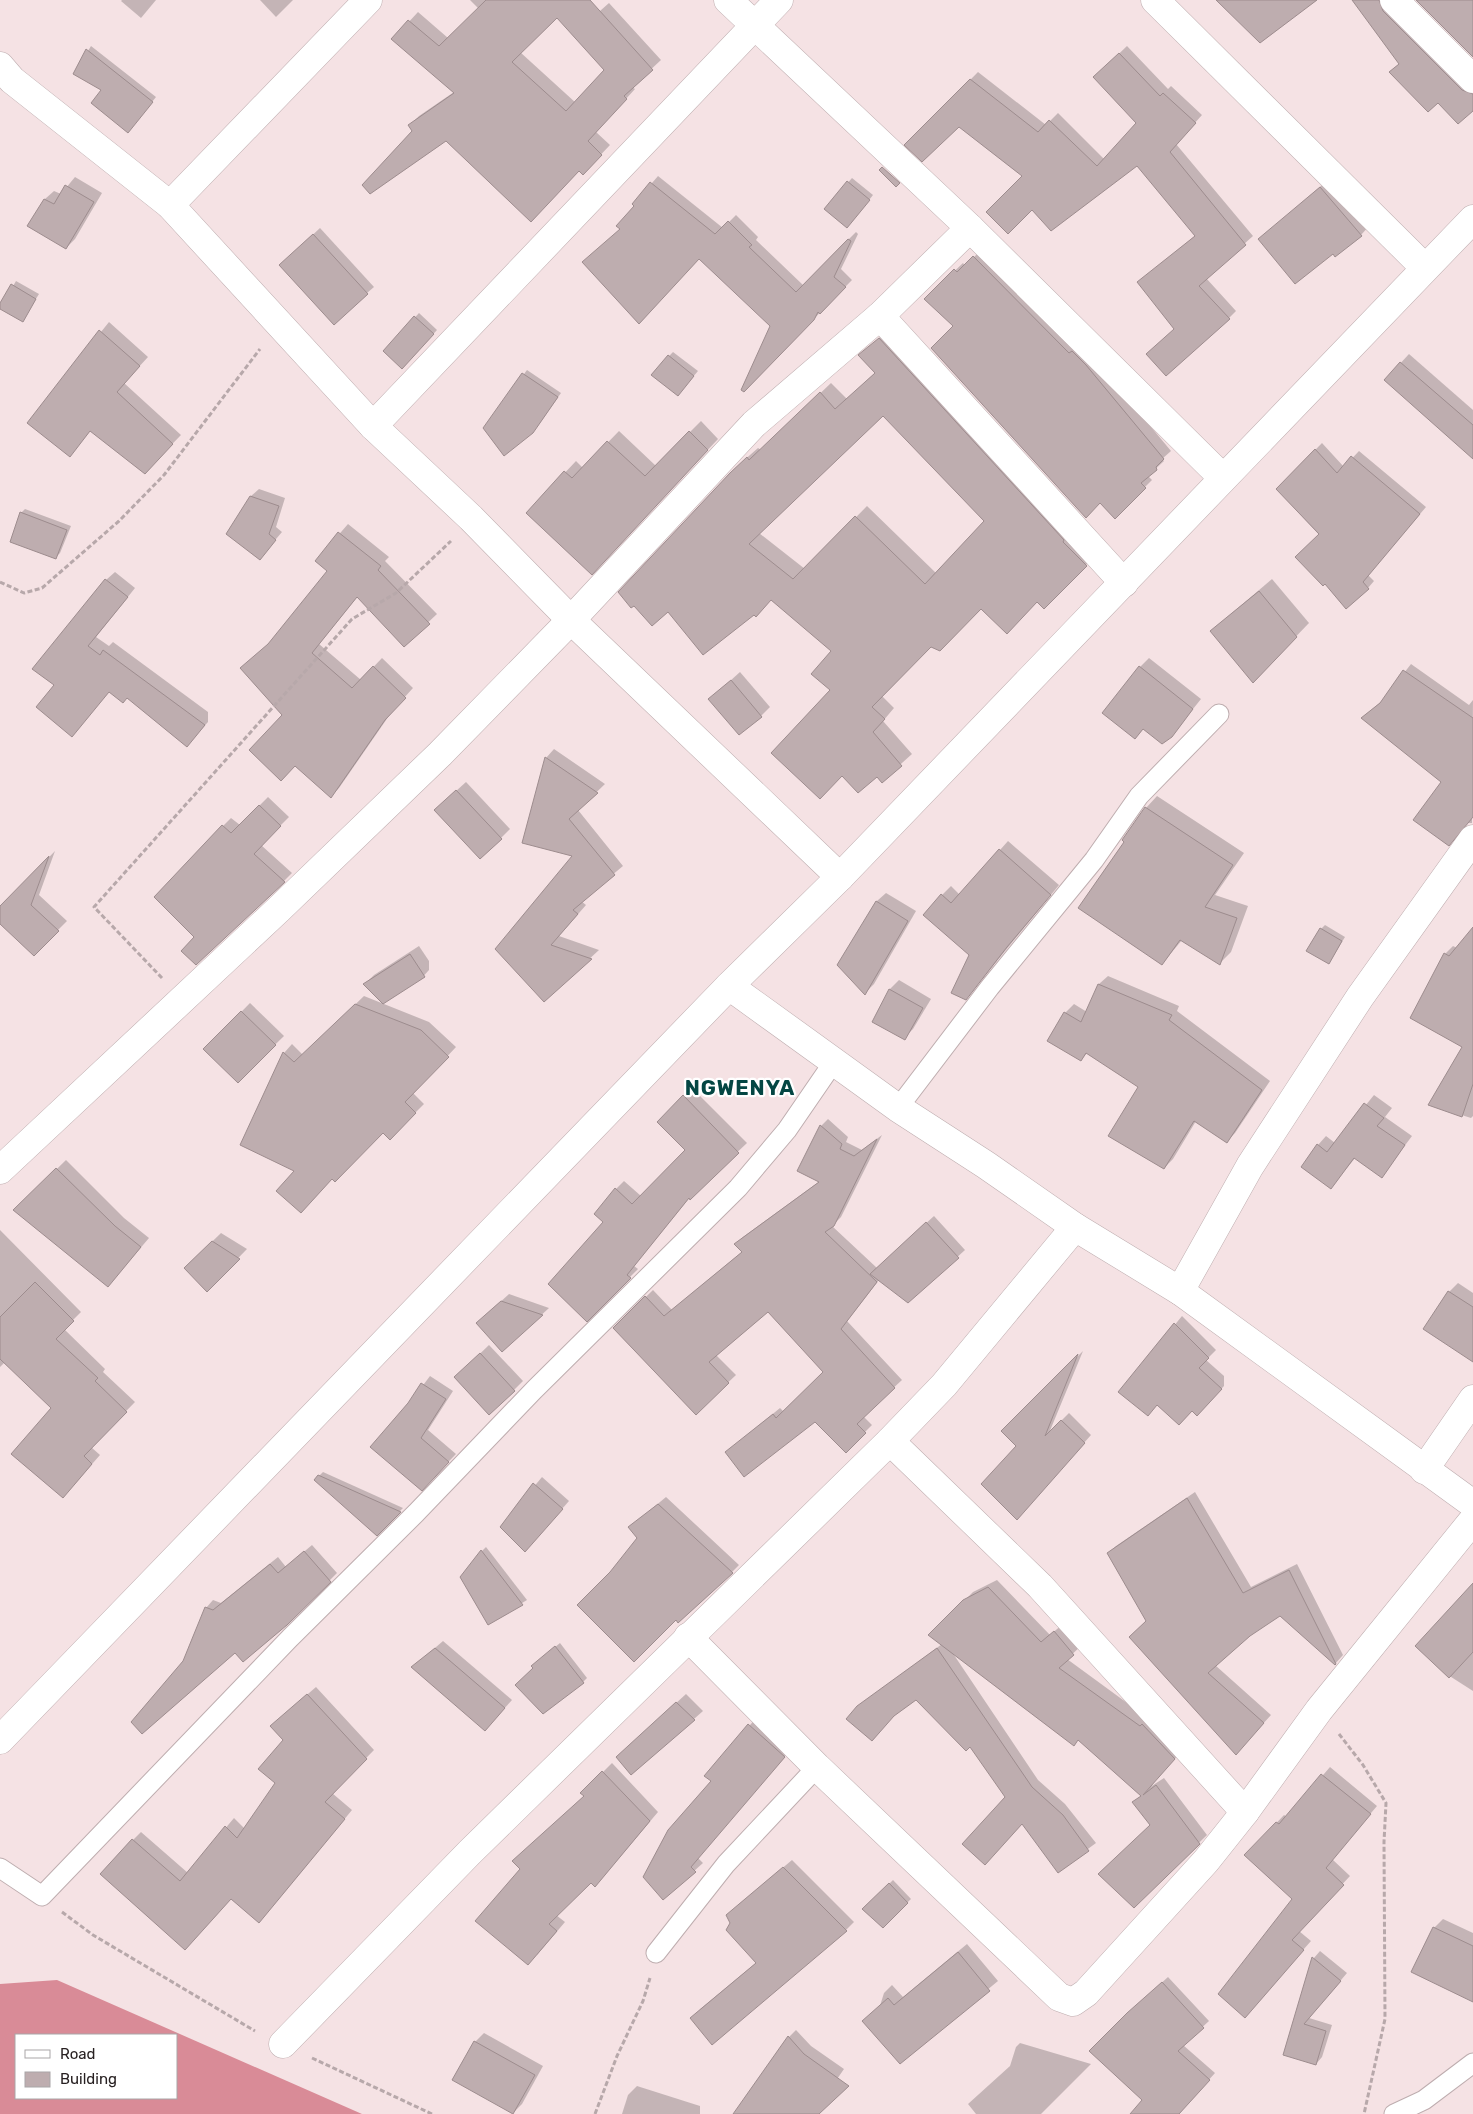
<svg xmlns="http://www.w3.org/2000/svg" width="1473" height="2114" font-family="Rubik,sans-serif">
	<rect width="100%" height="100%" fill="#f5e2e4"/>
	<path fill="#d98b97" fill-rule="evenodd" d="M57 1980 362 2114H0V1984ZM16 2035H176V2098H16Z"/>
	<g fill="#0003" fill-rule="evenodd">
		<polygon points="122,0 156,0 141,18 121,1"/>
		<polygon points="260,0 293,0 276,17"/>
		<polygon points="470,0 573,0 520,52 576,103 606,70 583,26 609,3 661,60 632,87 635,89 596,132 610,145 592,164 579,170 414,131 410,125 419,116 454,92 393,39 418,12 448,38 479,9"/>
		<polygon points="1354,0 1396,0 1473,77 1473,109 1438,101 1390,72 1400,63"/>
		<polygon points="91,46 156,97 131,128 103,89 74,74"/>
		<polygon points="1127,46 1168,89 1171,86 1202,115 1176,144 1253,236 1206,278 1236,311 1229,318 1175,328 1139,282 1196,235 1138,165 1024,176 959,125 906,145 978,72 1046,125 1058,113 1105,160 1138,123 1102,70"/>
		<polygon points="658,176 723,228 736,215 758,237 756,240 803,285 856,232 858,234 841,269 852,280 744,390 772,325 699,257 621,229 636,206 634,204"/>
		<polygon points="75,177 102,193 75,239 66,248 29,226 45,199 54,191 61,194"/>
		<polygon points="852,178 873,195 851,223 825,209"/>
		<polygon points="1329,179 1369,226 1361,235 1333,253 1260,239"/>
		<polygon points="320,228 374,287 367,293 288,258"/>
		<polygon points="981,250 1093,357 1171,451 1162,459 1164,461 1148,476 1152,480 1115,517 955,326 925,299 963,263 965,266"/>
		<polygon points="16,281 39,294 22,321 0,308"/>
		<polygon points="419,313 437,330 402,368 384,351"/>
		<polygon points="109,322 148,357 124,383 181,435 145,472 91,430 70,455 28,423"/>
		<path d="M890 328 1097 554 1044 607 1037 601 981 608 931 645 882 696 894 708 883 721 912 754 882 781 832 690 833 651 772 599 754 614 742 462 758 448 761 450 831 383 847 399 876 372 860 355ZM883 414 986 521 936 573 867 506 805 569 759 533Z"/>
		<polygon points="673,352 698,371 681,391 652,374"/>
		<polygon points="1409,354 1473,410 1473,457 1385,380"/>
		<polygon points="527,370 561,393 537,427 484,428"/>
		<polygon points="701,421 718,439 603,562 527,513 576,461 583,468 619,431 656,466"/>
		<polygon points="1322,443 1344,467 1359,451 1426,507 1368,575 1374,581 1368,588 1277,489"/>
		<polygon points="259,489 285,498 276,527 282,532 260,558 228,534 251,496"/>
		<polygon points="25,509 71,526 60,553 56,557 21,513"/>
		<polygon points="348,524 389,557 385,561 437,614 404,645 358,596 319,644 361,680 382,658 413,688 393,710 339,788 331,796 284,715 273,640 329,571 316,561"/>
		<polygon points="115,572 135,588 96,637 109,646 113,642 208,712 208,722 187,745 128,697 110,691 56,685 106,580"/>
		<polygon points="1272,579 1309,623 1253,681 1211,631"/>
		<polygon points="1149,658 1201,699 1173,734 1144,728 1135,737 1140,667"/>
		<polygon points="1411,664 1469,705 1473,700 1472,823 1467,823 1443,781 1363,717 1383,700"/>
		<polygon points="740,672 770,707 761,716 710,699"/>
		<polygon points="554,749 605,784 578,810 623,866 581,901 586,905 559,936 599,950 545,1000 497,949 574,855 546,758"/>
		<polygon points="466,782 510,829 501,838 445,801"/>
		<polygon points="1157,796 1244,853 1215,895 1248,906 1231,952 1220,963 1182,940 1162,964 1126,842 1146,808"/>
		<polygon points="268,797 289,817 261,845 292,873 284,881 196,937 223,826 231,818 240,825"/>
		<polygon points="1008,841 1059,885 966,999 970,955 942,895 951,886 960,895"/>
		<polygon points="55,851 39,895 67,921 34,954 0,922 0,908"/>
		<polygon points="886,893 916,911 874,984 865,993 838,965 877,901"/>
		<polygon points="1325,925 1345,937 1329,963 1321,929"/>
		<polygon points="1473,929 1473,1116 1471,1118 1430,1105 1464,1047 1445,954 1453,946 1457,948"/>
		<polygon points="419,946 429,961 429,970 420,980 365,984 374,975"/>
		<polygon points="1108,976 1179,1006 1177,1011 1270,1081 1235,1133 1226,1142 1196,1121 1173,1159 1164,1168 1140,1087 1088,1052 1081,1060 1065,1013 1074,1004 1087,1012 1099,984"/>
		<polygon points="899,980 931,999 913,1029 904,1038 874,1021 890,989"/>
		<polygon points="364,996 429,1022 456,1047 413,1093 424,1104 390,1138 383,1132 333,1178 296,1171 242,1144 284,1053 292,1044 303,1055"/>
		<polygon points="250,1003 284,1036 238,1081 205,1049"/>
		<polygon points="692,1088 747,1143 690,1197 634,1266 638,1269 587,1320 605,1222 616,1189 624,1181 641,1196 687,1150 659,1122"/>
		<polygon points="1374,1095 1392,1108 1385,1117 1412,1136 1382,1176 1356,1157 1331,1187 1318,1145 1326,1136 1335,1143"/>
		<polygon points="828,1119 848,1137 846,1142 862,1150 882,1135 841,1217 832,1226 877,1268 934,1216 965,1250 908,1302 879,1280 847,1321 902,1380 863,1416 872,1425 846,1451 815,1420 726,1452 780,1408 784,1412 825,1372 768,1310 716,1355 736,1375 696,1413 614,1328 653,1290 672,1310 743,1251 736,1244 743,1237 820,1181 821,1126"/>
		<polygon points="66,1160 124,1218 149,1238 108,1286 15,1210"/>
		<polygon points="0,1230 81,1312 64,1329 105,1369 103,1372 135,1402 91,1447 100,1455 71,1488 53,1408 5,1362 0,1367"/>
		<polygon points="221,1233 247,1249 207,1290 185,1268"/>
		<polygon points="1458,1283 1473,1293 1473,1348 1425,1329 1449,1292"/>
		<polygon points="509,1294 549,1308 502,1351 485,1316"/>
		<polygon points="1182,1316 1216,1350 1206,1360 1224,1376 1224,1386 1204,1407 1192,1409 1158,1404 1148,1414 1120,1392"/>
		<polygon points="489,1345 523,1381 514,1390 465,1368"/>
		<polygon points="1083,1351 1049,1433 1069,1413 1091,1435 1024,1511 1017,1446 1003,1431"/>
		<polygon points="430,1376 453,1391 428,1430 456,1454 422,1489 409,1404"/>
		<polygon points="323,1472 403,1508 377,1534 319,1476"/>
		<polygon points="542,1477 569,1501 532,1543 501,1526"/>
		<polygon points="1195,1492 1251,1587 1297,1564 1343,1655 1335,1664 1280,1614 1250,1635 1215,1665 1271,1715 1243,1746 1147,1621 1108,1553 1116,1546"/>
		<polygon points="666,1497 739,1565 732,1572 612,1572 639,1538 630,1527"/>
		<polygon points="312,1545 337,1573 286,1624 236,1651 206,1608 213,1600 221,1603 278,1557 286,1567"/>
		<polygon points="486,1547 527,1600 489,1623 482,1551"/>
		<polygon points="997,1580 1050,1635 1063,1624 1081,1646 1067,1659 1149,1719 1183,1750 1147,1789 1164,1778 1207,1835 1134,1906 1151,1825 1134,1803 1142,1795 1079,1739 952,1652 1038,1780 1065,1804 1096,1843 1058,1871 971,1745 916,1699 858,1707 942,1644 930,1635 973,1592"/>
		<polygon points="1473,1594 1473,1691 1448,1675"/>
		<polygon points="443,1641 512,1700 492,1722 413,1667"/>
		<polygon points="560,1643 587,1678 583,1682 535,1668 537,1662"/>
		<polygon points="316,1687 374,1750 332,1793 352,1810 267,1913 231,1898 193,1940 133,1840 141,1832 188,1873 234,1818 245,1829 277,1783 285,1740 280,1718"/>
		<polygon points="686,1694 703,1711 694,1719 626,1749"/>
		<polygon points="757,1717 792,1748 698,1858 703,1863 663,1899 712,1781 706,1776"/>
		<polygon points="612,1763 658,1812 603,1877 591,1881 556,1915 565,1922 537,1955 522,1869 585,1796 582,1793"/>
		<polygon points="1330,1767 1377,1806 1332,1859 1350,1876 1299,1931 1311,1941 1245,2016 1294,1899 1246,1855 1284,1815 1287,1817"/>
		<polygon points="792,1860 854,1922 846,1930 699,2010 757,1962 736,1907"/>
		<polygon points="893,1880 911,1899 883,1926 864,1909"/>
		<polygon points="1443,1919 1473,1933 1473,2001 1413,1972 1434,1928"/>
		<polygon points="967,1944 998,1981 900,2062 872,2031 884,1993 892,1985 903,1997"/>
		<polygon points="1320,1951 1347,1973 1309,2018 1332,2025 1322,2057 1316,2064 1284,2054 1314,1958"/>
		<polygon points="1168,1977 1209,2021 1183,2045 1215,2073 1178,2114 1132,2114 1144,2100 1135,2007"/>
		<polygon points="796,2030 811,2046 844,2069 813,2114 755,2114 789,2037"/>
		<polygon points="484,2033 543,2066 522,2104 513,2113 475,2042"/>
		<polygon points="1020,2043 1091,2064 1041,2114 976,2114 968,2104 1010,2066 1016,2047"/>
		<polygon points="637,2086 700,2106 700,2114 622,2114 628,2095"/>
	</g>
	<g fill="#beadaf" stroke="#9d8c8e" fill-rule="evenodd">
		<path d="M486 0H590L653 70 624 96 627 99 588 141 602 155 583 175 579 171 531 222 446 141 370 194 362 185 412 131 408 125 454 93 391 39 408 20 439 46ZM557 18 604 70 566 111 512 62Z"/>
		<polygon points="1216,0 1317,0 1260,43"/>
		<polygon points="1352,0 1379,0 1383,11 1462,90 1473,94 1473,111 1458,124 1438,103 1428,112 1389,72 1399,64"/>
		<polygon points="1416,0 1473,0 1473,57"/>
		<polygon points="86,49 153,102 128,133 91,103 101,90 73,74"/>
		<polygon points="1119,53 1160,96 1163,93 1196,123 1170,152 1246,245 1199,286 1230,319 1166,376 1146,354 1174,329 1137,282 1195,236 1137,166 1051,231 1032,210 1008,234 986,212 1022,176 959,127 922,162 904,145 970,79 1038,132 1049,120 1097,166 1136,123 1093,77"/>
		<polygon points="882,167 900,183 896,187 879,170"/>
		<polygon points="847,181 870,200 847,228 824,209"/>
		<polygon points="650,182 715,234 728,221 752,245 749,247 796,292 848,239 851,241 834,277 846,287 820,314 818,312 814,320 744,392 741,390 770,326 699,259 639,324 582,262 620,229 616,226 634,206 632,204"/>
		<polygon points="65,185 94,202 66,249 27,226 44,199 54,204"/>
		<polygon points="1320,187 1362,236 1335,257 1333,254 1295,284 1258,239"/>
		<polygon points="313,234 368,294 334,325 279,265"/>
		<polygon points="973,256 1069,353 1072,351 1086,365 1164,459 1156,467 1157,470 1141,483 1146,488 1115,519 1100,503 1086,518 931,348 953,326 924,299 954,269 957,272"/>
		<polygon points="11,284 36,299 23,322 0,309 0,303"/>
		<polygon points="414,316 434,334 402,369 383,351"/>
		<polygon points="99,330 140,366 117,392 173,444 145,474 90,431 70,457 27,423"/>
		<path d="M879 338 1064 540 1063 542 1087 566 1044 609 1037 602 1007 634 981 609 940 651 931 647 872 707 885 719 873 732 902 766 882 783 877 777 858 793 842 776 820 799 771 753 830 690 811 674 831 651 771 600 756 617 754 615 703 655 668 612 652 626 634 606 631 608 618 592 730 473 747 457 749 460 820 392 835 409 875 373 858 355ZM883 416 984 521 925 584 855 516 793 579 749 544Z"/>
		<polygon points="668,355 694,376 678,396 651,375"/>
		<polygon points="1400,362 1473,425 1473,459 1384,380"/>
		<polygon points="522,373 558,397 533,433 504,456 483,428"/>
		<polygon points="689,431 708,450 592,575 526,513 564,471 572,478 607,441 645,476"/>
		<polygon points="1315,449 1337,473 1351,456 1420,514 1363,582 1369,589 1346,609 1325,584 1323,586 1295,557 1319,534 1276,489"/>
		<polygon points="250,496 279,506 269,534 276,540 260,560 226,534"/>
		<polygon points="20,512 67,530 56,559 10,542"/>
		<polygon points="338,532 381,566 378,570 430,624 404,647 357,597 312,653 352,688 373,666 406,698 385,720 331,798 295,766 281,781 249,750 282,715 240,668 268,644 327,571 315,561"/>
		<polygon points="105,579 128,597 88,646 100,655 103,650 205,725 187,747 127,698 123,703 109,692 72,737 36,707 54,685 32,669"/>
		<polygon points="1259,591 1297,637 1253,683 1210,631"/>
		<polygon points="1139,666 1193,709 1172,737 1162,744 1143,729 1135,739 1102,713"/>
		<polygon points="1403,670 1473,718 1473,817 1449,846 1413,820 1441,782 1361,718 1380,703"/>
		<polygon points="731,680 762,717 739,735 708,699"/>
		<polygon points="545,757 598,793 569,819 615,875 573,910 578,914 551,945 592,959 544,1002 495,949 572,856 522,843"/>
		<polygon points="456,790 502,839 480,859 434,810"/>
		<polygon points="259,805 281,826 254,854 285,882 196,965 181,951 194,937 154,897 222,825 231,833"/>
		<polygon points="1145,807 1233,865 1205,907 1237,918 1220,965 1180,940 1162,965 1078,908 1124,842 1122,840"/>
		<polygon points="999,849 1051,895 1007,947 966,1000 951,993 969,955 923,915 941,894 951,903"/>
		<polygon points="49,856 31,905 59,931 34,956 0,924 0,906"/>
		<polygon points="876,901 908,921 865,995 837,965"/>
		<polygon points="1473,927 1473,1084 1462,1117 1428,1105 1462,1047 1410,1018 1444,953 1449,956"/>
		<polygon points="1320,928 1342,941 1329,964 1306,951"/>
		<polygon points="410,954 425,977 383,1004 363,984"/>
		<polygon points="1098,984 1172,1015 1169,1020 1262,1090 1227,1143 1194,1121 1164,1169 1108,1136 1138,1087 1086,1053 1081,1061 1047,1041 1064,1012 1081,1022"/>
		<polygon points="889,989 923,1008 905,1040 872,1022"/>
		<polygon points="355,1004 421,1030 449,1057 405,1102 416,1113 390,1140 383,1133 335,1182 332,1179 301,1213 276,1191 294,1171 240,1145 283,1052 294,1062"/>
		<polygon points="241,1011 276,1045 238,1083 203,1049"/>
		<polygon points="683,1095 739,1153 690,1200 689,1198 627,1275 631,1278 587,1322 548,1284 603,1222 594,1214 615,1188 632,1204 685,1150 657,1122"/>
		<polygon points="1364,1103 1384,1118 1377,1126 1405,1145 1382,1178 1354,1158 1331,1189 1301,1167 1317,1144 1327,1152"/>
		<polygon points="820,1125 842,1144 840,1149 854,1156 877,1139 834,1226 825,1232 877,1282 841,1329 895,1388 857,1424 866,1433 846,1453 815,1422 744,1477 725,1452 773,1414 776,1418 823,1372 768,1312 709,1362 729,1383 696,1415 613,1328 645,1296 664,1316 742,1252 734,1244 819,1182 797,1171"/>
		<polygon points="56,1168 115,1226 141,1247 108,1287 13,1210"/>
		<polygon points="926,1222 959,1258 908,1303 870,1274"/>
		<polygon points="212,1241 240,1259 207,1292 184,1268"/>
		<polygon points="35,1282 74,1321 56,1339 98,1378 95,1381 127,1412 84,1456 92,1464 63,1498 11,1454 51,1408 0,1359 0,1317"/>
		<polygon points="1448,1291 1473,1307 1473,1362 1423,1329"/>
		<polygon points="501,1301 543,1315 502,1352 476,1323"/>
		<polygon points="1174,1323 1209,1358 1199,1368 1222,1389 1197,1416 1192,1411 1179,1425 1157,1405 1148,1416 1118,1392"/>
		<polygon points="480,1353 515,1391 489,1415 454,1377"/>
		<polygon points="1078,1354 1045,1436 1061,1420 1085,1443 1017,1520 981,1484 1016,1446 1001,1431"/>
		<polygon points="421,1383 446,1399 421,1438 449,1462 422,1491 370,1447 408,1403"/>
		<polygon points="318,1475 401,1512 377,1536 314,1480"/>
		<polygon points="533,1483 563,1509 525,1552 500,1527"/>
		<polygon points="1187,1498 1243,1593 1289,1570 1336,1664 1335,1665 1280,1616 1250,1636 1208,1673 1264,1723 1236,1755 1129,1637 1146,1621 1107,1553"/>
		<polygon points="658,1504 733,1573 678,1623 676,1620 634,1662 577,1605 610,1572 637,1538 628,1527"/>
		<polygon points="481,1550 523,1605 488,1625 460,1577"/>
		<polygon points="304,1551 331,1582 287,1625 243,1662 235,1653 142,1734 131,1722 183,1661 205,1607 213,1610 270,1564 278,1573"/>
		<polygon points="1473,1583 1473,1652 1449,1678 1415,1646"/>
		<polygon points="988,1587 1041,1642 1054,1631 1074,1655 1059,1668 1140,1726 1142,1724 1175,1759 1143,1795 1156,1785 1200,1844 1134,1908 1098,1874 1150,1825 1132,1802 1141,1796 1078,1740 1074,1746 928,1635 963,1600"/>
		<polygon points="555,1646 584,1683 543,1714 515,1685 533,1668 531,1666"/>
		<polygon points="435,1648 505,1708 485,1731 411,1667"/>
		<polygon points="937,1648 1032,1787 1063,1815 1089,1851 1058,1873 1022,1824 985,1865 962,1844 1005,1797 970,1747 966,1751 916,1700 894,1716 872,1741 846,1719 857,1706"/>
		<polygon points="307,1694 367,1759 325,1802 345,1819 259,1923 231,1899 185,1950 100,1874 132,1839 180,1881 225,1826 237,1838 275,1783 258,1769 283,1740 270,1726"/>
		<polygon points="676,1702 695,1720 631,1775 616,1757"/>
		<polygon points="748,1724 785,1757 691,1867 696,1872 663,1900 643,1877 668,1830 711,1781 704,1776"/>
		<polygon points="602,1771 650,1821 595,1887 591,1883 549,1924 557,1931 528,1965 475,1921 520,1869 512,1861 584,1796 580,1793"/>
		<polygon points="1321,1774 1371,1814 1326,1868 1344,1885 1292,1940 1304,1950 1245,2018 1218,1994 1292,1899 1244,1855 1276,1822 1279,1824"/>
		<polygon points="783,1867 847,1931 712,2045 690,2018 756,1963 726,1930 730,1923 726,1915"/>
		<polygon points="889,1883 908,1903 883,1928 862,1909"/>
		<polygon points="1433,1927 1473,1946 1473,2002 1411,1972"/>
		<polygon points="958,1952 990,1991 900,2064 862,2021 888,1998 894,2005"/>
		<polygon points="1312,1957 1341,1981 1304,2024 1326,2031 1316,2065 1283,2055"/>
		<polygon points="1162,1982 1204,2028 1178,2051 1210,2080 1179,2114 1130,2114 1142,2100 1089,2051 1127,2013"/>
		<polygon points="788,2036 804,2054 849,2086 819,2114 733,2114"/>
		<polygon points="474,2041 535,2075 513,2114 452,2080"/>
	</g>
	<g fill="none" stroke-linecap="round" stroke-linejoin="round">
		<defs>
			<g id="service">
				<polyline points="898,1108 990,987 1094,860 1139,796 1219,714"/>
				<polyline points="0,1868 42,1896 290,1638 416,1513 534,1390 738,1188 787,1130 833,1063"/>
				<polyline points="656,1953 726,1864 817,1767"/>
				<polyline points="1394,2114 1424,2100 1473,2063"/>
			</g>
			<g id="minor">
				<polyline points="1155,0 1424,267"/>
				<polyline points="1394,0 1473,79"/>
				<polyline points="0,66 12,80 170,205 373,426 471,518 571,620 840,877"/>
				<polyline points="170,205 368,0"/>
				<polyline points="970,228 1223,478"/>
				<polyline points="880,316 1124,583"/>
				<polyline points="373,426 779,0"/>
				<polyline points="0,1170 279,909 440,754 571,620 754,424 880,316 970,228 728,0"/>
				<polyline points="1180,1291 1250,1166 1360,997 1473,839"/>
				<polyline points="890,1441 1040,1586 1245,1812"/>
				<polyline points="1424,1470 1473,1399"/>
				<polyline points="688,1637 817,1767 1059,1997 1073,2002 1086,1993 1206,1861 1245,1812 1319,1710 1473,1520"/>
				<polyline points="283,2044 470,1852 890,1441 944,1385 1075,1227"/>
			</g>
			<g id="tertiary">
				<polyline points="729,986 898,1108 986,1165 1075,1227 1180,1291 1473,1504"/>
				<polyline points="0,1740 729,986 840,877 1473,219"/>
			</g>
		</defs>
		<use href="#service" stroke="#beadaf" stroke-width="21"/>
		<use href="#minor" stroke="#beadaf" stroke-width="29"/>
		<use href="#tertiary" stroke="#beadaf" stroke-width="29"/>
		<g stroke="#b7a8aa" stroke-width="3" stroke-dasharray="5 2.5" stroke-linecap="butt">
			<polyline points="0,582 24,593 42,588 119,521 164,475 260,349"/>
			<polyline points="162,978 94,907 352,619 396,593 451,541"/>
			<polyline points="1339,1734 1363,1765 1386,1803 1384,1842 1385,2019 1364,2114"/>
			<polyline points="62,1912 93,1935 255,2031"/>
			<polyline points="312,2058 432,2114"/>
			<polyline points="595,2114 617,2056 643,2001 650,1978"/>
		</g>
		<use href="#service" stroke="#fff" stroke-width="19"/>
		<use href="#minor" stroke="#fff" stroke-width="28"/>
		<use href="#tertiary" stroke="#fff" stroke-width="28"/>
	</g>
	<g text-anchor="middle" stroke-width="4.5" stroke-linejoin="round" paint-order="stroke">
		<g font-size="21" font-weight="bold" letter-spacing="1" fill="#044643" stroke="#fff">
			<text x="740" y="1095">NGWENYA</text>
		</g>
	</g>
	<rect x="15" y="2034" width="162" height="65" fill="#ffffff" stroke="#a9a6a7"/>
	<rect x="25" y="2050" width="25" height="8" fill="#ffffff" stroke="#a9a6a7"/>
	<text x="60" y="2059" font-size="15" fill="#282122">Road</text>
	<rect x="25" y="2072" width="25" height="15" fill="#beadaf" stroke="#a9a6a7"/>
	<text x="60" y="2084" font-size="15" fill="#282122">Building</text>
</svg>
